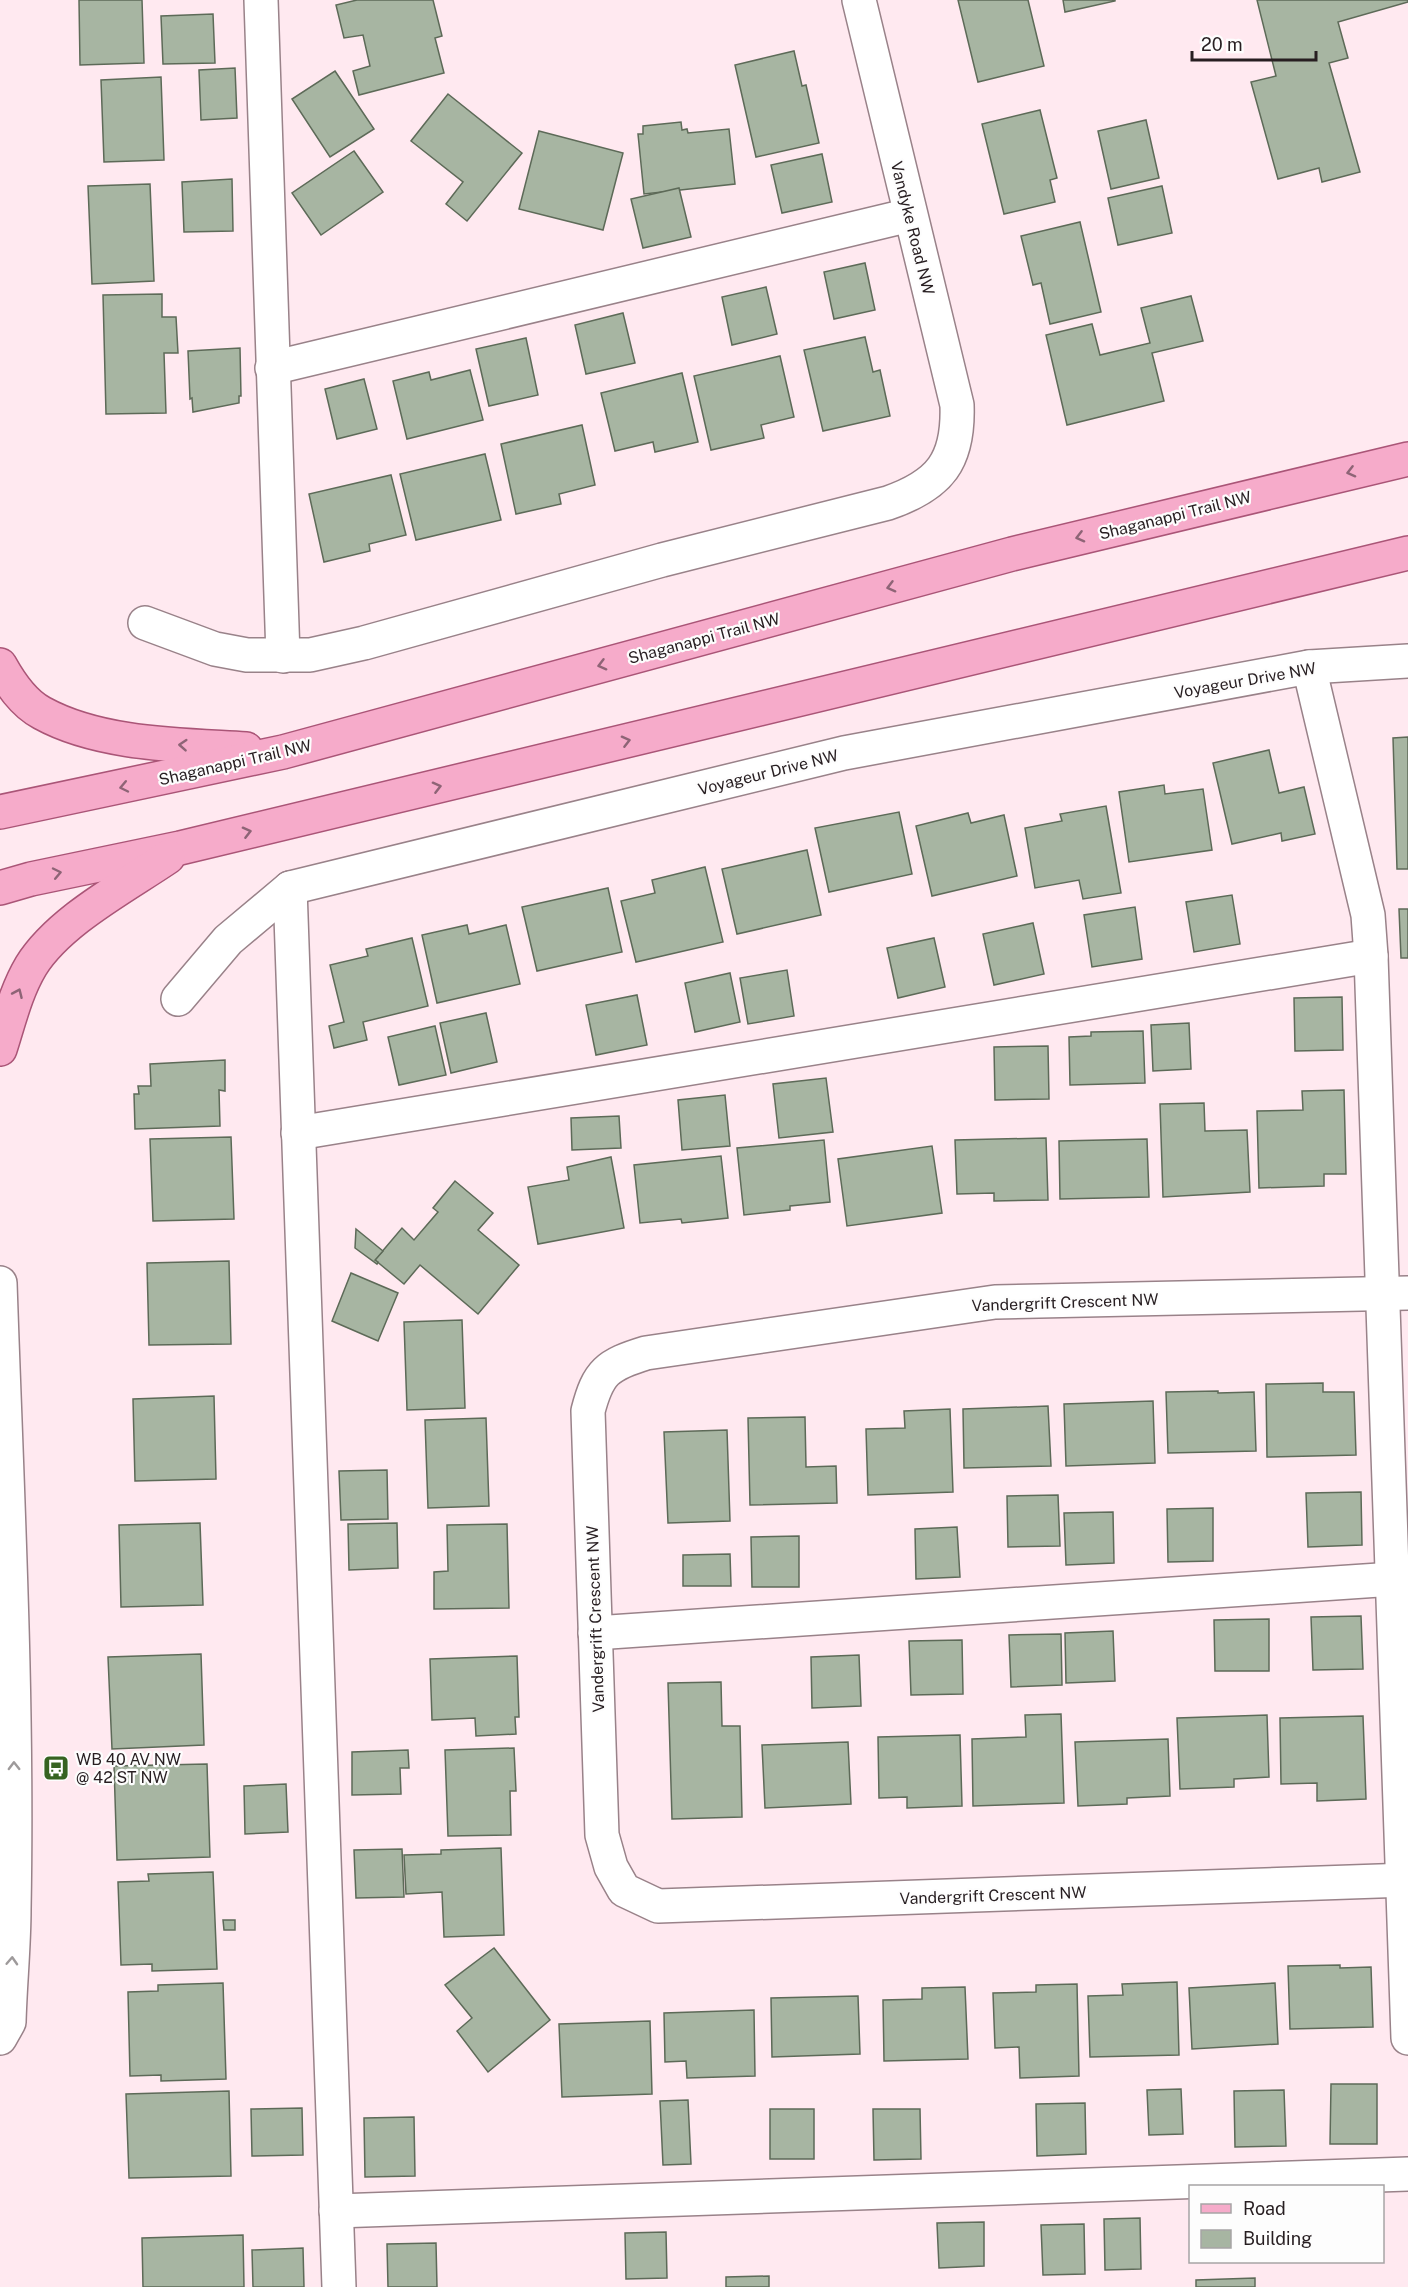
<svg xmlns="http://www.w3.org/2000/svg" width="1408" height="2287" font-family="'Public Sans',sans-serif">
	<rect width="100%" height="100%" fill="#ffe9f0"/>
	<g fill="#a7b5a2" stroke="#5d6a58" stroke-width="1.5">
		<polygon points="79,0 142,0 144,63 80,65"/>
		<polygon points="433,0 442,36 435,38 444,73 359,95 353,71 370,66 363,35 344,38 336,5 357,0"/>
		<polygon points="958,0 1028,0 1044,66 978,82"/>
		<polygon points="1063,0 1115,0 1115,1 1065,12"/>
		<polygon points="1257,0 1408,0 1408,2 1338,22 1348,58 1329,63 1360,172 1322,182 1319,168 1278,179 1251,82 1276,76"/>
		<polygon points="213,14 215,63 163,64 161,16"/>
		<polygon points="794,51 802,86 806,85 819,143 756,157 735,65"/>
		<polygon points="235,68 237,118 201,120 199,70"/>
		<polygon points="335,71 374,129 330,157 292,99"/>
		<polygon points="161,77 164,160 104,162 101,80"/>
		<polygon points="448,94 522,153 467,221 446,204 463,182 411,141"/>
		<polygon points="1040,110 1057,178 1050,180 1055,202 1004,214 982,124"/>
		<polygon points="1146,120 1159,178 1111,189 1098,131"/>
		<polygon points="681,122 682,130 687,129 688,133 729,129 735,184 644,194 638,134 643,134 643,126"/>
		<polygon points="539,131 623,153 603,230 519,209"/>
		<polygon points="354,151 383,192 321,235 292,193"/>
		<polygon points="822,154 832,202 782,213 771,165"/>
		<polygon points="232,179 233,231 184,232 182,182"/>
		<polygon points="150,184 154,281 92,284 88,186"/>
		<polygon points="1162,186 1172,233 1118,245 1108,198"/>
		<polygon points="679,188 691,237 643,248 631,199"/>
		<polygon points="1080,222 1101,312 1050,324 1041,283 1033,285 1021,236"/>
		<polygon points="865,263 875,310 834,319 824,272"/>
		<polygon points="766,287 777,334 732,345 722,297"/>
		<polygon points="162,294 162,317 176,317 178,353 164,353 166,413 106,414 103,295"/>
		<polygon points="1191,296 1203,341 1152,353 1164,401 1067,425 1046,335 1092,324 1100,355 1150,343 1141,308"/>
		<polygon points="623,313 635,363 586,374 575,325"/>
		<polygon points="865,337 873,372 880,370 890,416 823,431 804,350"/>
		<polygon points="526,338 538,395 489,406 476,349"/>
		<polygon points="240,348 241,396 239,396 239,403 193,412 192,398 190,399 188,351"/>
		<polygon points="780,356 794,417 761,425 764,438 711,450 694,376"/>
		<polygon points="470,370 483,420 407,439 393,381 429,372 431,380"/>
		<polygon points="682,373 698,442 655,452 653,442 615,451 601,393"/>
		<polygon points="364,379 377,429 337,439 325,389"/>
		<polygon points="582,425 595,485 559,494 561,504 516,514 501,444"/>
		<polygon points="485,454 501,520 416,540 400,474"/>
		<polygon points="391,475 406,535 369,544 370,551 324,562 309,494"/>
		<polygon points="1408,737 1408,869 1397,869 1393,738"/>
		<polygon points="1269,750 1279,793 1304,787 1315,834 1282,841 1281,833 1232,844 1213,763"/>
		<polygon points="1164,785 1165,794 1203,789 1212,850 1129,862 1119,792"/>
		<polygon points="1106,806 1121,893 1083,899 1079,880 1035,888 1025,828 1062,821 1060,814"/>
		<polygon points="899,812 912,874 829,892 815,828"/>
		<polygon points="968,813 971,823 1004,815 1017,876 932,896 916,826"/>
		<polygon points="807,850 821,915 737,934 722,869"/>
		<polygon points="705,867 723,942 636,962 621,901 655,893 652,880"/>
		<polygon points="608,888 622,952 537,971 522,907"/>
		<polygon points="1232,895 1240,944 1194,952 1186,902"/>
		<polygon points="1135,907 1142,959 1092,967 1084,915"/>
		<polygon points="1399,909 1408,909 1408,958 1401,958"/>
		<polygon points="1033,923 1044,974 994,985 983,934"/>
		<polygon points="467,925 469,934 506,925 520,984 437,1003 422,935"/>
		<polygon points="412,938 428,1006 363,1022 367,1040 334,1048 329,1026 344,1022 330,965 368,956 366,949"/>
		<polygon points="934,938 945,987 898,998 887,948"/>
		<polygon points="787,970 794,1016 748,1024 740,978"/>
		<polygon points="730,973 740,1022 695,1032 685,983"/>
		<polygon points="637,995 647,1045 596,1055 586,1005"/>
		<polygon points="1342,997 1343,1050 1295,1051 1294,998"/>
		<polygon points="486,1013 497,1062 451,1073 440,1023"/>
		<polygon points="1189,1023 1191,1069 1153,1071 1151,1025"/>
		<polygon points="435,1026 446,1075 399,1085 388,1037"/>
		<polygon points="1143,1031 1145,1083 1070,1085 1069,1037 1091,1036 1091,1032"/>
		<polygon points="1048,1046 1049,1099 995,1100 994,1047"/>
		<polygon points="225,1060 225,1091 219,1090 220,1126 135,1129 134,1094 139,1094 138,1086 151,1086 150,1064"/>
		<polygon points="826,1078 833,1132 779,1138 773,1084"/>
		<polygon points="1344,1090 1346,1174 1324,1174 1324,1186 1259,1188 1257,1111 1303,1110 1302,1091"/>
		<polygon points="725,1095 730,1146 682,1150 678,1100"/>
		<polygon points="1204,1103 1205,1131 1247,1130 1250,1192 1163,1197 1160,1104"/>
		<polygon points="619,1116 621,1148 572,1150 571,1118"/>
		<polygon points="231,1137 234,1219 153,1221 150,1139"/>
		<polygon points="1046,1138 1048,1200 994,1201 994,1193 957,1194 955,1140"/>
		<polygon points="1147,1139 1149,1197 1060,1199 1059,1141"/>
		<polygon points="824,1140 830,1202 790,1206 790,1210 744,1215 737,1148"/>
		<polygon points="932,1146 942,1213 847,1226 838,1159"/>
		<polygon points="721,1156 728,1218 682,1223 681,1219 640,1223 634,1165"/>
		<polygon points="611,1157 624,1228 538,1244 528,1187 569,1180 567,1167"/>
		<polygon points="455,1181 493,1213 478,1230 519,1265 478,1314 420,1265 404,1284 375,1260 402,1228 414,1240 438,1212 433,1208"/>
		<polygon points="356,1229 383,1251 375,1260 378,1262 377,1264 355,1248"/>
		<polygon points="229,1261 231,1344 149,1345 147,1263"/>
		<polygon points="351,1273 398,1293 378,1341 332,1321"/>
		<polygon points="462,1320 465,1408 407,1410 404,1322"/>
		<polygon points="1323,1383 1323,1392 1354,1392 1356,1455 1267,1457 1266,1384"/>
		<polygon points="1218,1391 1218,1393 1254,1392 1256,1451 1168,1453 1166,1392"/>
		<polygon points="214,1396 216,1479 135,1481 133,1399"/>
		<polygon points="1153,1401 1155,1463 1066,1466 1064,1404"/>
		<polygon points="1048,1406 1051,1466 964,1468 963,1409"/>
		<polygon points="950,1409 953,1492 868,1495 866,1429 905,1428 904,1411"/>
		<polygon points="805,1417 806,1467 836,1466 837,1503 750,1505 748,1418"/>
		<polygon points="486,1418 489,1506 428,1508 425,1420"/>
		<polygon points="727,1430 730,1521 668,1523 664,1432"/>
		<polygon points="387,1470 388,1519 341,1520 339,1471"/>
		<polygon points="1361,1492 1362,1545 1308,1547 1306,1493"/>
		<polygon points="1058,1495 1060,1546 1008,1547 1007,1496"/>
		<polygon points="1213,1508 1213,1561 1168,1562 1167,1509"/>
		<polygon points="1113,1512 1114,1563 1066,1565 1064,1513"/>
		<polygon points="200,1523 203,1605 121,1607 119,1525"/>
		<polygon points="397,1523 398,1568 349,1570 348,1524"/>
		<polygon points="507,1524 509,1608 434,1609 434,1572 448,1571 447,1525"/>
		<polygon points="957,1527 960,1577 916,1579 915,1529"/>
		<polygon points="799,1536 799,1587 752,1587 751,1537"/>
		<polygon points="730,1554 731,1586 683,1586 683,1555"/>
		<polygon points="1361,1616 1363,1669 1313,1670 1311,1617"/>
		<polygon points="1269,1619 1269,1671 1215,1671 1214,1620"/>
		<polygon points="1113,1631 1115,1681 1066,1683 1065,1633"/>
		<polygon points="1061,1634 1062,1685 1011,1687 1009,1635"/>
		<polygon points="962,1640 963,1694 911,1695 909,1641"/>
		<polygon points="201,1654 204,1745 112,1749 108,1657"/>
		<polygon points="859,1655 861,1706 812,1708 811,1657"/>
		<polygon points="517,1656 519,1717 515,1717 516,1734 476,1736 475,1718 432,1720 430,1659"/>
		<polygon points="721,1682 722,1726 740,1726 742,1817 672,1819 668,1683"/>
		<polygon points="1061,1714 1064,1803 973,1806 972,1739 1026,1737 1025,1715"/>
		<polygon points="1267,1715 1269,1777 1234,1779 1234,1787 1180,1789 1177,1718"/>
		<polygon points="1363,1716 1366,1799 1317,1801 1317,1783 1281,1784 1280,1718"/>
		<polygon points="960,1735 962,1806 907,1808 907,1797 879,1798 878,1737"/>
		<polygon points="1168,1739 1170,1796 1127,1798 1127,1804 1078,1806 1075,1742"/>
		<polygon points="848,1742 851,1804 765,1808 762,1745"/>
		<polygon points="514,1748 516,1791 510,1791 511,1835 448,1836 445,1750"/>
		<polygon points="408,1750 409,1768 400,1768 401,1794 352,1795 352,1752"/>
		<polygon points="207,1764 210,1857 117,1860 114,1766"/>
		<polygon points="286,1784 288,1832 245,1834 244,1786"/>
		<polygon points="501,1848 504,1935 444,1937 442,1892 406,1894 404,1855 441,1854 441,1850"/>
		<polygon points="402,1849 404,1897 356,1898 354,1850"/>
		<polygon points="213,1872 217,1969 152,1971 152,1964 121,1965 118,1882 149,1881 148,1874"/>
		<polygon points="223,1920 235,1920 235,1930 224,1930"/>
		<polygon points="494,1948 550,2020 488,2072 457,2031 472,2018 445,1985"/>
		<polygon points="1340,1965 1340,1968 1371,1967 1373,2027 1290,2029 1288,1966"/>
		<polygon points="1177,1982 1179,2055 1090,2057 1088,1996 1123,1995 1122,1984"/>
		<polygon points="223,1983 226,2079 161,2081 161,2075 130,2076 128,1992 158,1991 158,1985"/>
		<polygon points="1275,1983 1278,2044 1192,2049 1189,1988"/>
		<polygon points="1077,1984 1079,2076 1020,2078 1019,2047 995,2048 993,1993 1036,1992 1036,1985"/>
		<polygon points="965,1987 968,2059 884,2061 883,2000 922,1999 922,1988"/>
		<polygon points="858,1996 860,2054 772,2057 771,1998"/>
		<polygon points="754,2010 755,2076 687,2078 686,2061 665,2062 664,2013"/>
		<polygon points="650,2021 652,2094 562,2097 559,2024"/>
		<polygon points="1331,2084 1377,2084 1377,2144 1330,2144"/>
		<polygon points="1181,2089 1183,2134 1149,2135 1147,2090"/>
		<polygon points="1284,2090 1286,2146 1235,2147 1234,2091"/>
		<polygon points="229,2091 231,2176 129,2178 126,2094"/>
		<polygon points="688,2100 691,2164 663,2165 660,2101"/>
		<polygon points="1085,2103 1086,2154 1037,2156 1036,2104"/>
		<polygon points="302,2108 303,2155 252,2156 251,2109"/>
		<rect x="770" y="2109" width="44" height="50"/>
		<polygon points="873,2109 920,2109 921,2159 874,2160"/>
		<polygon points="414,2117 415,2176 365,2177 364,2118"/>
		<polygon points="1140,2218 1141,2269 1105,2270 1104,2219"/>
		<polygon points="984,2222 984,2266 939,2268 937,2223"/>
		<polygon points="1084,2224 1085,2274 1043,2275 1041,2225"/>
		<polygon points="666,2232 667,2278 626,2279 625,2233"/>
		<polygon points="243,2235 244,2287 143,2287 142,2238"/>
		<polygon points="436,2243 437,2287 388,2287 387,2244"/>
		<polygon points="303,2248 304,2287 253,2287 252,2250"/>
		<polygon points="769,2276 769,2287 726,2287 726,2277"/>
		<polygon points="1255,2278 1255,2287 1196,2287 1196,2280"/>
	</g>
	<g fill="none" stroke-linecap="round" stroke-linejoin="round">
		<defs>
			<g id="minor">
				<polyline points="261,0 283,656"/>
				<polyline points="272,368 910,215"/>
				<path d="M145 623 215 649 247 655H310L364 643 662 560 888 503C940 485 959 461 957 405L859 0"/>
				<polyline points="1309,667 1368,915 1371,956 1408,2038"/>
				<polyline points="290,888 339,2287"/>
				<polyline points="178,999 228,940 290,888 844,753 1309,667 1408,661"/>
				<polyline points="298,1133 1371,956"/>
				<path d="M0 1283C7 1491 18 1700 14 1909 14 1946 10 1984 9 2022L0 2038"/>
				<path d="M1408 1293 995 1302 646 1353C607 1365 598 1372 588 1411L602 1835 611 1867 624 1890 658 1906 1408 1880"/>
				<polyline points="595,1633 1394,1579"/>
				<polyline points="336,2211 1408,2174"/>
			</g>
			<g id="major">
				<path d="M0 665C10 683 23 703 42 713 100 745 181 745 246 749"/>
				<polyline points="0,812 283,752 1012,554 1408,459"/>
				<polyline points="0,888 31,879 180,848 1408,553"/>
				<path d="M0 1049C9 1021 16 991 31 966 59 921 124 887 168 857"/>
			</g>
		</defs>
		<use href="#minor" stroke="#998289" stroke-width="36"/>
		<use href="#major" stroke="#a57" stroke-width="36"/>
		<use href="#minor" stroke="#fff" stroke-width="33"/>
		<use href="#major" stroke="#f6abca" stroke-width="33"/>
	</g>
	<defs><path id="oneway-chevron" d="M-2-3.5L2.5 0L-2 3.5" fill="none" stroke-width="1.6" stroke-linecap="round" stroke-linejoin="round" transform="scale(1.5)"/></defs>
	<g stroke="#8e6476">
		<use href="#oneway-chevron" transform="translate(1351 472) rotate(166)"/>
		<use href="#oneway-chevron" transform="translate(1080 537) rotate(166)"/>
		<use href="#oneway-chevron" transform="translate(891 587) rotate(165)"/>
		<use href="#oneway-chevron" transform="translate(602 665) rotate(165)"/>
		<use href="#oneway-chevron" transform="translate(626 741) rotate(-14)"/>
		<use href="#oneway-chevron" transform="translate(183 745) rotate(-176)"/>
		<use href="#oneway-chevron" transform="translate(124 787) rotate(168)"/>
		<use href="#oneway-chevron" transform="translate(437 787) rotate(-14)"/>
		<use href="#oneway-chevron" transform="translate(247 832) rotate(-14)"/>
		<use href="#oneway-chevron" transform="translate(57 873) rotate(-12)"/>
		<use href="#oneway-chevron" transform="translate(18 993) rotate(-66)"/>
	</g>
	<g stroke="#9e9a9b">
		<use href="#oneway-chevron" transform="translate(14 1766) rotate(-91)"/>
		<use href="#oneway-chevron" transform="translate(12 1961) rotate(-87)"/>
	</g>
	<defs>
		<symbol id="bus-square" viewBox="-11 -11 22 22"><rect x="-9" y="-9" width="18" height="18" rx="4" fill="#366321" stroke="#fdfdfd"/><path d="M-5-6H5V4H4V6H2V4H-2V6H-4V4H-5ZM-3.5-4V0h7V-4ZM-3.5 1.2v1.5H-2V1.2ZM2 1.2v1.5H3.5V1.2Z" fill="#fff"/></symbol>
	</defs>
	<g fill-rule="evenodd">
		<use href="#bus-square" x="41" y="1753" width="30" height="30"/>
	</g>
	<g text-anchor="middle" stroke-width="4.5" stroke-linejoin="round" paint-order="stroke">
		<g font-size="16" fill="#271e21" stroke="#fdfdfd">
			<text transform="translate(913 228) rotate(76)" y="6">Vandyke Road NW</text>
			<text transform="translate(1175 515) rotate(-14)" y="6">Shaganappi Trail NW</text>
			<text transform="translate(704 638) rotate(-15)" y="6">Shaganappi Trail NW</text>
			<text transform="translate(1245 680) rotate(-10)" y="6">Voyageur Drive NW</text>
			<text transform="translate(235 762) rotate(-13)" y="6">Shaganappi Trail NW</text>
			<text transform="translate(768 772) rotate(-14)" y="6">Voyageur Drive NW</text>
			<text transform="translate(1065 1302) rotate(-2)" y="6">Vandergrift Crescent NW</text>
			<text transform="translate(595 1619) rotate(-92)" y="6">Vandergrift Crescent NW</text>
			<text transform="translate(993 1895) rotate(-2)" y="6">Vandergrift Crescent NW</text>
		</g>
		<g font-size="16" fill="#271e21" stroke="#fdfdfd" text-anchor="start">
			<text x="76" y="1765">WB 40 AV NW<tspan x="76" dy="18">@ 42 ST NW</tspan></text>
		</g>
	</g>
	<rect x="1189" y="2185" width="195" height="78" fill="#fdfdfd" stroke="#a7a4a5" stroke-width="1.5"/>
	<rect x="1201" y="2204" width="30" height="9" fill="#f6abca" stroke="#a7a4a5" stroke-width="1.5"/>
	<text x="1243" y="2215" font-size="18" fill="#271e21">Road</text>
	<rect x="1201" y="2230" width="30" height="18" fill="#a7b5a2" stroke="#a7a4a5" stroke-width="1.5"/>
	<text x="1243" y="2245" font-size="18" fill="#271e21">Building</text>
	<path d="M1192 51v9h124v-9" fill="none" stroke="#271e21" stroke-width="3"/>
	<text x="1201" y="51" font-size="18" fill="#271e21" stroke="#fdfdfd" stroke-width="4.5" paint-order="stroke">20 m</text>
</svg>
